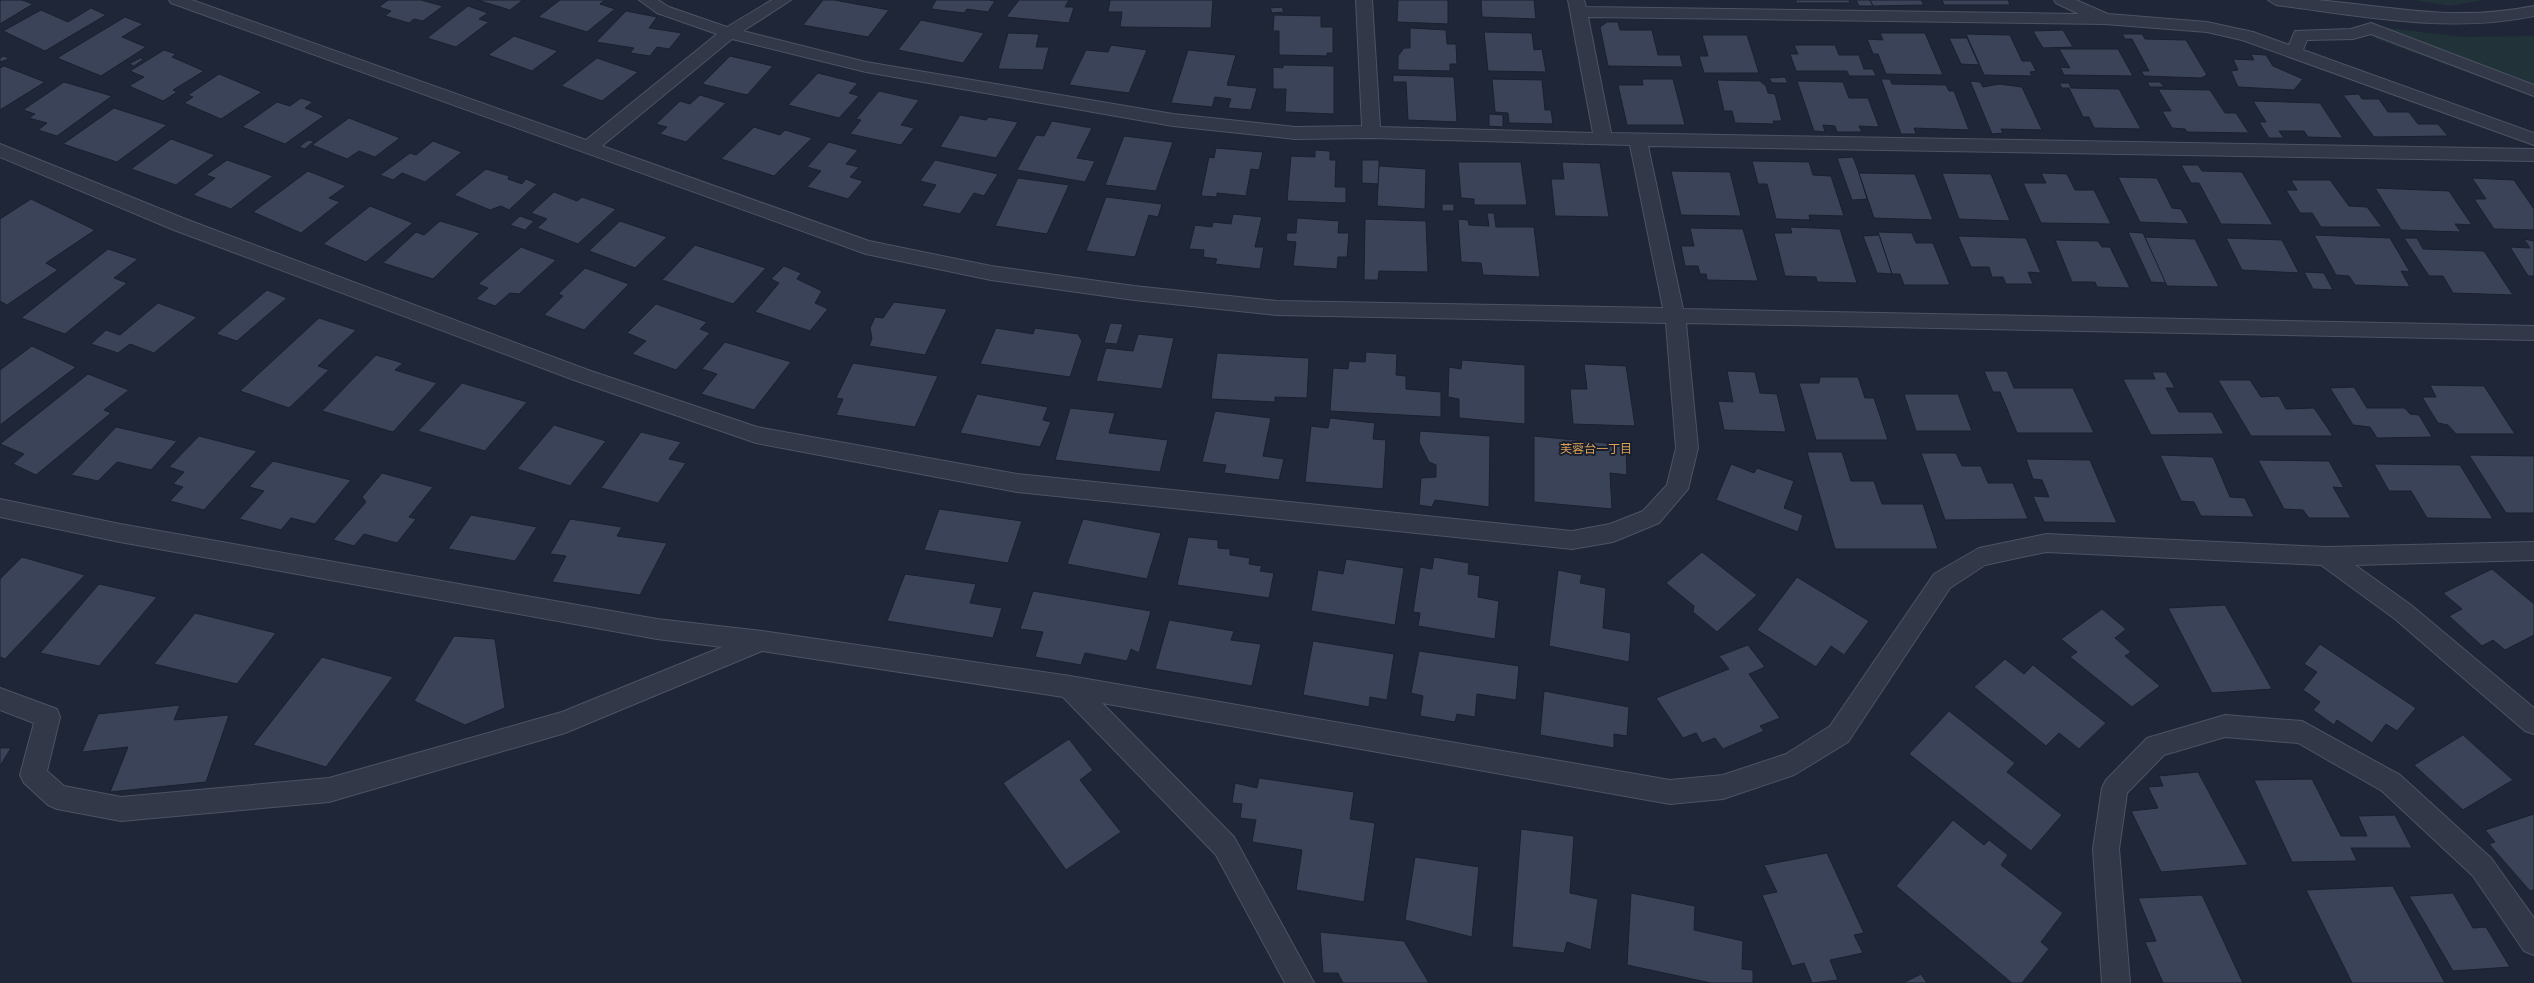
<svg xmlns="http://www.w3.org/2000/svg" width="2534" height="983" font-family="Raleway,'Noto Sans JP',sans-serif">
	<rect width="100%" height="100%" fill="#1f2638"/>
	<g fill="#213339">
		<polygon points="2414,0 2484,0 2450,6"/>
		<polygon points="2380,27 2462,37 2534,36 2534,97 2374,38"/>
	</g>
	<g fill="#3b4358" stroke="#1a202f">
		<polygon points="0,0 22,0 33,4 0,24"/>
		<polygon points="388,0 421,0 443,6 423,21 414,19 409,23 385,16 391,11 379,7"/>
		<polygon points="477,0 523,0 510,10"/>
		<polygon points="560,0 605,0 600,4 615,9 587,32 538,17"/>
		<polygon points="823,0 834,0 889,10 868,37 803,25"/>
		<polygon points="936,0 989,0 995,1 988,12 967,9 964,13 931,9"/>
		<polygon points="1019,0 1069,0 1065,7 1074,7 1069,23 1006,17"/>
		<polygon points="1110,0 1213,0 1211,28 1120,27 1122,12 1108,12"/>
		<polygon points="1398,0 1448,0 1448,24 1397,22"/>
		<polygon points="1481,0 1534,0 1536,19 1482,17"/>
		<polygon points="1796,0 1849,0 1850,3 1796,3"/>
		<polygon points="1856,0 1870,0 1873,6 1859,6"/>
		<polygon points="1870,0 1921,0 1924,5 1873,6"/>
		<polygon points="1942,0 2008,0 2010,5 1944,5"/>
		<polygon points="468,6 488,13 479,19 489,22 456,47 427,38"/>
		<polygon points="1282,7 1284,12 1272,13 1270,8"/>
		<polygon points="91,8 106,15 45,51 3,31 41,10 68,22"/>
		<polygon points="626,11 657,17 649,28 682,33 669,49 657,47 650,56 630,53 634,48 596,42"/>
		<polygon points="1274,15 1321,16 1321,27 1333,27 1333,53 1327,53 1327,56 1279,55 1279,31 1273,31"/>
		<polygon points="125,17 143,24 122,37 146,47 101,76 57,58"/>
		<polygon points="921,20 984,33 963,63 898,50"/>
		<polygon points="1607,22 1618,22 1620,30 1652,30 1658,55 1680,55 1683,67 1608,66 1600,27"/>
		<polygon points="1410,28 1446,30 1447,44 1456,44 1457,64 1450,64 1450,71 1398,70 1398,56 1404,48 1410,48"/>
		<polygon points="2063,30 2073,47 2043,48 2033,31"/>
		<polygon points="1484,32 1532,33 1534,50 1542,49 1546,72 1488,71"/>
		<polygon points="1008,33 1039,34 1036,47 1049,47 1043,70 998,69"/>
		<polygon points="1880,33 1925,33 1943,75 1886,74 1878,54 1873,54 1867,39 1883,40"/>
		<polygon points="1966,34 2010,35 2022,61 2031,61 2036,71 2030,72 2032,76 1984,75"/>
		<polygon points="2122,34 2142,34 2145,39 2186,40 2207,75 2201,78 2144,76 2141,71 2149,71 2132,39 2125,39"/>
		<polygon points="1702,35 1747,35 1759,73 1704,73 1699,56 1708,56"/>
		<polygon points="514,36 558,51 532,71 488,55"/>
		<polygon points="1949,38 1967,38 1979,65 1961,64"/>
		<polygon points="1111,45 1147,50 1129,93 1069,85 1086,50 1108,52"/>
		<polygon points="1794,45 1835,45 1839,55 1859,55 1864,69 1873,69 1876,76 1849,76 1847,71 1796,71 1790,54 1798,54"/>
		<polygon points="2059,49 2118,49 2133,76 2064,75 2060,67 2070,68"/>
		<polygon points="164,50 176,54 172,57 204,71 173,90 177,92 163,101 129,86 144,77 130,71"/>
		<polygon points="1188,50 1236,55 1227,85 1257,88 1251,110 1228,108 1231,99 1215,97 1212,107 1171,103"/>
		<polygon points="2251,54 2266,55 2273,66 2303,79 2294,90 2238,87 2231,71 2238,70 2233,59 2254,60"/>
		<polygon points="4,56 9,59 0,62 0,58"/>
		<polygon points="730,56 773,66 747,95 702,84"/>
		<polygon points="140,58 144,59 134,66 129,64"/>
		<polygon points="597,58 638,72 602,101 561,86"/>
		<polygon points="1283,65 1334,66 1334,114 1285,112 1286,89 1273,89 1273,67 1283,68"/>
		<polygon points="4,66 45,82 0,110 0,68"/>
		<polygon points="818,73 858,83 849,93 859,96 839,118 788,105"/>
		<polygon points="219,74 262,92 221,119 184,103 193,97 188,95"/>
		<polygon points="1393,75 1454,77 1457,122 1408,120 1406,82 1393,82"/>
		<polygon points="1785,77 1788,83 1772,83 1769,78"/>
		<polygon points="1492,79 1542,80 1545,110 1551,110 1553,124 1509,123 1508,113 1495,112"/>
		<polygon points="1642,79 1673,79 1685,125 1627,125 1618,85 1643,85"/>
		<polygon points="1881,79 1890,79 1892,84 1946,85 1949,91 1954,91 1969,130 1914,128 1916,134 1901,134"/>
		<polygon points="1717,80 1760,81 1766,86 1768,93 1775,94 1782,121 1773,121 1774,124 1735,123 1732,111 1724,111"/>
		<polygon points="1797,81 1843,82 1849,98 1868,98 1879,127 1859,126 1862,132 1837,132 1835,126 1823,125 1825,132 1814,131"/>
		<polygon points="1970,81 1980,82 1983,87 1999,84 2022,87 2042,130 2001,129 2003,133 1992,134"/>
		<polygon points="64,82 112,96 57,136 38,130 47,123 29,118 35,114 23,110"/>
		<polygon points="2147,82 2160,82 2164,87 2150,87"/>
		<polygon points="2059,83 2069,83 2071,88 2119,89 2141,129 2094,128 2089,117 2083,117 2069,88 2062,88"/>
		<polygon points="2158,89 2210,90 2225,113 2236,113 2249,133 2187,132 2185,129 2172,128 2162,111 2171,111"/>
		<polygon points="879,91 919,100 901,125 914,128 901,145 850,134 861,120 856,119"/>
		<polygon points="2359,94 2362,99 2379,99 2388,112 2409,112 2418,124 2438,124 2448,136 2374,137 2343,95"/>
		<polygon points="700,95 726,103 686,142 660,134 667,127 656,124 680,101 690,104"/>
		<polygon points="301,98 313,102 305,108 324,116 285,144 242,127 277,102 290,106"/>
		<polygon points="2253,101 2320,103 2343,138 2308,137 2304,131 2279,131 2284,138 2269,138 2259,122 2266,122"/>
		<polygon points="114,108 167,125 117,162 63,144"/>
		<polygon points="1489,114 1503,115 1503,127 1489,126"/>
		<polygon points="960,115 986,120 989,117 1018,122 996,158 940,147"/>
		<polygon points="349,118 400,138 375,157 359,151 347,159 312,145"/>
		<polygon points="1052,121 1092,128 1077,158 1095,161 1085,182 1017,170 1036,135 1044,136"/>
		<polygon points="754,127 780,135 785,130 812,138 774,176 721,159"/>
		<polygon points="1124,136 1173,142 1156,191 1105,185"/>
		<polygon points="171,139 215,155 176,185 131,169"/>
		<polygon points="308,140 314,141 305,149 299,147"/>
		<polygon points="433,141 462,152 425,182 402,173 393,180 380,175 410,153 416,155"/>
		<polygon points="829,142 858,150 846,164 859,167 850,177 863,181 848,199 807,187 821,171 807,167"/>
		<polygon points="1216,148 1263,152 1259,170 1251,169 1246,196 1217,193 1217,197 1201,196 1209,157 1214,158"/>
		<polygon points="1315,150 1330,151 1330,160 1336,160 1335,187 1346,187 1346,203 1287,201 1291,156 1315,157"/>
		<polygon points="1853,157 1859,173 1867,199 1852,200 1837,158"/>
		<polygon points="227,160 273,176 231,209 193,195 215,178 206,175"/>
		<polygon points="935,160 998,174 984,196 974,193 960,214 922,206 936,185 920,181"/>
		<polygon points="1362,160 1379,160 1379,184 1362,183"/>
		<polygon points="1752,161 1809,162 1813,175 1831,176 1844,216 1809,215 1810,220 1776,219 1767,184 1758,184"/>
		<polygon points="1458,162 1521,162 1527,205 1474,205 1474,199 1461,198"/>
		<polygon points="1562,162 1600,163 1609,217 1555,216 1551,179 1564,179"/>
		<polygon points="2181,165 2198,165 2202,171 2242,172 2273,225 2221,224 2199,183 2191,183"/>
		<polygon points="1379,166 1426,169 1425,209 1377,206"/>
		<polygon points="486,169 509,176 508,179 522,184 526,179 537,184 509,210 501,206 490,210 454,195"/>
		<polygon points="308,171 346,186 329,198 340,202 301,233 253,212"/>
		<polygon points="1671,171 1730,172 1741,216 1681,215"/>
		<polygon points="1859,173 1915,174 1933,220 1874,218"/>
		<polygon points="1942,173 1991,174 2010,221 1959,219"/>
		<polygon points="2041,173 2067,174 2075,190 2094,190 2111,224 2041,223 2023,183 2046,183"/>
		<polygon points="2118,177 2157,178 2172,208 2181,209 2189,224 2140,222"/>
		<polygon points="1018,178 1069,185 1047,234 995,226"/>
		<polygon points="2472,178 2514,180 2534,209 2534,230 2494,229 2474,199 2486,199"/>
		<polygon points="2291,180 2330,180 2349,206 2367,207 2382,227 2321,227 2312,213 2300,213 2286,190 2297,190"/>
		<polygon points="2375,188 2449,191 2472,225 2455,224 2461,232 2401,230"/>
		<polygon points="554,192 577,201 582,197 616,209 578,244 537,228 547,219 531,213"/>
		<polygon points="1106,197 1162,204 1158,217 1149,215 1135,257 1086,251"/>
		<polygon points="31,199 95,230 46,263 58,270 7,305 0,301 0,219"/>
		<rect x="1442" y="204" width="12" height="7"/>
		<polygon points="370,206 413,223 366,262 323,244"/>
		<polygon points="1487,213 1494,213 1496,227 1534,227 1540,277 1483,275 1481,263 1461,262 1458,219 1468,220 1469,225 1489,226"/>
		<polygon points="1233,214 1262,217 1255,247 1264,247 1260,269 1215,264 1217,259 1203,257 1204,250 1189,249 1195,225 1212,227 1213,222 1231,224"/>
		<polygon points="520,216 534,221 525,230 510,225"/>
		<polygon points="1297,218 1339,221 1338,233 1349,233 1347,257 1338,257 1337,269 1293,266 1296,242 1286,241 1287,233 1296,233"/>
		<polygon points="1365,219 1426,221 1428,272 1379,271 1378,280 1364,280"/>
		<polygon points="440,221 480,233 433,279 383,263 416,232 424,235"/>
		<polygon points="620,221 667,237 635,268 589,251"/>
		<polygon points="1790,227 1840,229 1857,283 1817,282 1816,277 1785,276 1774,233 1792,233"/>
		<polygon points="1690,228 1743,229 1758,281 1707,280 1706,274 1700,274 1698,266 1685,266 1681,246 1694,246"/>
		<polygon points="1878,232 1912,233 1916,243 1933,243 1950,285 1904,285 1900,274 1892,274"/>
		<polygon points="2128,232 2143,233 2167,283 2151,282"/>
		<polygon points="1879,235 1892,274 1877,273 1863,236"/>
		<polygon points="2314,235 2390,238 2410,272 2401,271 2410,287 2355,285 2349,276 2336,275"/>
		<polygon points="1958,236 2026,238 2041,273 2028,272 2033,284 2006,284 2003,277 1992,277 1989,267 1971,267"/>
		<polygon points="2145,237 2195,239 2219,287 2167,286"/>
		<polygon points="2226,238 2282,240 2299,273 2242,270"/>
		<polygon points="2404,238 2417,238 2423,249 2484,251 2513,295 2453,293 2443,276 2429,276"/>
		<polygon points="2524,239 2534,241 2534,276 2528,276 2510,247 2530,248"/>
		<polygon points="2055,240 2098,241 2102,247 2110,247 2130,288 2097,287 2095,282 2072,282"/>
		<polygon points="695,245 766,268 733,304 662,280"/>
		<polygon points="521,247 556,260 519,294 510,293 495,306 476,299 488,288 478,284"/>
		<polygon points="108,249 138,259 114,278 127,283 65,334 21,318"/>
		<polygon points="784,266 801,273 797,279 822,291 815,303 828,309 810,331 755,312 779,283 771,279"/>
		<polygon points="585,268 629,284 584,330 544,315 563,296 558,294"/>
		<polygon points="2304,272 2324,273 2333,290 2313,289"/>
		<polygon points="267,290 287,298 237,341 216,334"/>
		<polygon points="894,302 947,309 925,355 869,346 872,339 870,328 875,317 883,318"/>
		<polygon points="158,303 197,317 154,353 130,344 118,353 91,344 106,330 120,335"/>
		<polygon points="656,304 707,322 700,329 710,333 676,370 632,354 646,341 627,333"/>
		<polygon points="319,318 356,330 318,366 329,370 289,408 240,391"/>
		<polygon points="1110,323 1123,324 1117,344 1104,343"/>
		<polygon points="996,328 1033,334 1035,328 1078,334 1082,341 1070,377 980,364"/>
		<polygon points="1138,334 1174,338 1162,389 1096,381 1106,348 1133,351"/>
		<polygon points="725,342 791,362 754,410 701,394 717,374 702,369"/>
		<polygon points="32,346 76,367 0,425 0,370"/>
		<polygon points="1366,352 1397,354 1396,375 1406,376 1406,389 1441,392 1441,417 1330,411 1333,368 1348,369 1349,361 1365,362"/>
		<polygon points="1217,353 1309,358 1307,398 1275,397 1275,402 1211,399"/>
		<polygon points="376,355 403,363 395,370 437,383 393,432 322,411"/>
		<polygon points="1462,360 1525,365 1525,424 1459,418 1459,399 1448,397 1449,367 1461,369"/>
		<polygon points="853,363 938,376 915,427 836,415 843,399 836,398"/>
		<polygon points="1584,364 1626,366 1635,426 1573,424 1570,389 1587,389"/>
		<polygon points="1727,371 1755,372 1760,393 1777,394 1786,432 1724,430 1718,401 1733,402"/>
		<polygon points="1984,371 2007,371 2014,388 2073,388 2094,433 2017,433 2000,392 1993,392"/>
		<polygon points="2152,372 2166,372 2175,388 2166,388 2179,412 2212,412 2224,434 2151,435 2123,379 2155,379"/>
		<polygon points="88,374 129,390 104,410 111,413 36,475 13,464 24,454 0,444"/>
		<polygon points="1820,377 1858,377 1865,398 1874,398 1888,440 1816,440 1799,383 1819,383"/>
		<polygon points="2218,380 2250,380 2261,397 2279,396 2286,409 2314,408 2333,436 2251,436"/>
		<polygon points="462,383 527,402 485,451 418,431"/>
		<polygon points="2430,385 2484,386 2515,434 2456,434 2448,425 2438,423 2422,397 2436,397"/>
		<polygon points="2354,387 2367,408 2405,408 2410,414 2419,415 2432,437 2377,438 2370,427 2353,425 2330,388"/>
		<polygon points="977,394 1048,407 1043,420 1051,422 1040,447 960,433"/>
		<polygon points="1904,394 1958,394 1972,431 1916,431"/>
		<polygon points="1070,408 1115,413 1109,433 1168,440 1160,472 1055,460"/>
		<polygon points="1215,411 1271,418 1263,456 1284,459 1279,480 1224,473 1226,465 1202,462"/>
		<polygon points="1330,418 1375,423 1373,439 1386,440 1383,489 1305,482 1311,426 1328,428"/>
		<polygon points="554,425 606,441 570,486 517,469"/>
		<polygon points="116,427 177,441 151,470 117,462 98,481 71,475"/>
		<polygon points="1420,431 1490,436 1489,507 1435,500 1432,507 1419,505 1421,478 1436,477 1436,465 1429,462 1419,442"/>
		<polygon points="641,432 681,442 669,459 686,463 658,503 601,488"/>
		<polygon points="199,436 257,451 204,510 170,501 183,487 173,484 184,472 169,467"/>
		<polygon points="1534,436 1626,445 1627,475 1610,473 1612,509 1534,502"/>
		<polygon points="1807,452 1842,452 1851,481 1874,481 1882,504 1923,504 1938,549 1835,549"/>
		<polygon points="1921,453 1956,453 1962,466 1981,466 1988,483 2013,483 2028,519 1945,520"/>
		<polygon points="2160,455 2213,457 2230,497 2245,498 2254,517 2201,516 2194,502 2181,501"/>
		<polygon points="2469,455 2534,456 2534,513 2506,513"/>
		<polygon points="2026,459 2090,460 2117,523 2044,522 2033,496 2049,497 2042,480 2033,479"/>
		<polygon points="2258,460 2329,461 2344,488 2333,487 2351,518 2309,518 2303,510 2284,509"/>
		<polygon points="273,461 351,480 315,524 291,518 281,530 239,519 264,491 249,487"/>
		<polygon points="1731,464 1754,473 1757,468 1794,481 1784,508 1803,515 1798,532 1716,500"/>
		<polygon points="2374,464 2460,465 2493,519 2427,518 2411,491 2389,491"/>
		<polygon points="382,473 433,487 409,517 416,519 397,543 364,534 354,546 333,540 366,502 362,497"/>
		<polygon points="939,509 1022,521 1008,563 924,550"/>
		<polygon points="471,515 537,527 515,561 448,549"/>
		<polygon points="570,519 622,527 617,536 667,543 640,595 552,582 566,556 550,554"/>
		<polygon points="1083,519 1161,533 1147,579 1067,564"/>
		<polygon points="1188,537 1218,540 1218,548 1230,549 1230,555 1250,558 1249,564 1262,566 1260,571 1274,573 1269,598 1177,585"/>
		<polygon points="1702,552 1757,595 1717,632 1693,612 1694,606 1666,583"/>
		<polygon points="22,557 85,575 5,659 0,657 0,579"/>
		<polygon points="1434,557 1469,563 1468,574 1480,576 1478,597 1499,601 1495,639 1418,626 1420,613 1413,612 1420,567 1432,569"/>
		<polygon points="1346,559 1404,568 1395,625 1311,611 1318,570 1343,574"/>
		<polygon points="2492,569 2534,604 2534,635 2505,650 2493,640 2482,646 2449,616 2462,609 2443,593"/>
		<polygon points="1558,570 1582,575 1580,583 1606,588 1603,628 1631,633 1629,662 1549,646"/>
		<polygon points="905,574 976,584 970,603 1002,608 993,638 887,621"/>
		<polygon points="1797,577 1869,621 1844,655 1831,646 1816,667 1757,630"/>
		<polygon points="99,584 157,597 99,666 40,653"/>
		<polygon points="1033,591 1151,611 1139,653 1131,649 1127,661 1085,653 1081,665 1035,657 1043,632 1020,629"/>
		<polygon points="2225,605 2272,689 2212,693 2168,608"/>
		<polygon points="2102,609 2126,629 2115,638 2131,652 2125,656 2160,686 2132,707 2070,657 2077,652 2061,639"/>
		<polygon points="195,613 276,633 237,684 154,664"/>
		<polygon points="1169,620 1234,631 1231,640 1261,644 1252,686 1155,669"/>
		<polygon points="454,636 495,639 505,708 465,725 414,701"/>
		<polygon points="1313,641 1394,654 1387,700 1370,697 1369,707 1303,695"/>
		<polygon points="2320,644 2416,708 2397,731 2386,724 2372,743 2337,720 2334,725 2313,710 2320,702 2303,690 2317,672 2304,664"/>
		<polygon points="1748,645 1765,667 1749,674 1780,718 1760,726 1764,731 1723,749 1715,738 1702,743 1696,733 1683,738 1656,698 1729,669 1719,656"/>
		<polygon points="1419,651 1519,666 1516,700 1477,694 1475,717 1457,714 1455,722 1420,716 1423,696 1411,693"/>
		<polygon points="322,657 393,677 326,767 253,745"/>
		<polygon points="2005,659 2024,674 2033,665 2106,723 2079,749 2059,733 2046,746 1974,687"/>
		<polygon points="1544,691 1629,707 1627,736 1614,734 1614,748 1540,735"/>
		<polygon points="180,705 174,720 229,715 206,782 110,792 128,747 82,752 98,714"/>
		<polygon points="1949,711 2015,763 2007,772 2062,815 2031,851 1909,754"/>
		<polygon points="2463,735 2513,780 2463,810 2414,765"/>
		<polygon points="1069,739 1093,770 1080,780 1121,832 1066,870 1003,783"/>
		<polygon points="0,748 11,748 0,766"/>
		<polygon points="2198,772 2248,865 2161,872 2131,811 2158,808 2148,787 2163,786 2159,776"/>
		<polygon points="1259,778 1354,792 1350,819 1375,823 1364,902 1296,890 1302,850 1252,842 1256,820 1240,818 1242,804 1232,803 1235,783 1257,788"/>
		<polygon points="2312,779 2341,836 2367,836 2358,816 2395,815 2412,848 2351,848 2357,861 2292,862 2254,780"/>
		<polygon points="2534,814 2534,890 2530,891 2489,844 2495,842 2485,830"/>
		<polygon points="1953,820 1984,845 1989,840 2008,855 2001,865 2063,913 2041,942 2049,949 2022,983 2012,983 1896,886"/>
		<polygon points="1521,829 1574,836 1570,893 1598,899 1591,950 1567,942 1564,953 1512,947"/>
		<polygon points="1827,853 1864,933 1854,935 1863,953 1830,960 1838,980 1812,983 1804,963 1792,966 1762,895 1777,892 1764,865"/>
		<polygon points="1415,857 1479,867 1472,937 1405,920"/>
		<polygon points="2393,886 2445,983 2352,983 2306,890"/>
		<polygon points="1631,893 1695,906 1694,930 1743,941 1742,969 1753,970 1753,983 1711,983 1627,965"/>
		<polygon points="2453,893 2473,928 2486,927 2510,967 2453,971 2409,896"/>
		<polygon points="2202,895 2243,983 2163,983 2145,942 2156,941 2138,898"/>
		<polygon points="1320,932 1404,941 1429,983 1343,983 1338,973 1323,973"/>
		<polygon points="1921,974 1927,983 1903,983"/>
	</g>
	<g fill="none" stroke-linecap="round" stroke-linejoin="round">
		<defs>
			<g id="minor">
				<path d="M169 0H192L586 140 717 34 657 13 639 0H658L669 7 727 27 772 0H791L743 31 866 62 1173 114 1295 127 1362 126 1356 0H1372L1380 127 1593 133 1568 0H1584L1586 7 2079 14 2056 3 2054 0H2076L2108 14 2207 22 2253 32 2289 45 2295 31 2351 29 2371 23 2534 85V96L2371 34 2353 39 2307 40 2303 50 2534 133V145L2242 40 2207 32 2105 24 1588 17 1611 133 2534 149V161L1648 146 1683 309 2534 326V340L1686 323 1698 448 1688 489 1659 523 1613 542 1572 549 1017 492 756 443 574 380 174 230 0 157V144L188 220 588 370 757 427 1017 474 1572 531 1610 524 1643 511 1667 485 1676 448 1666 323 1277 315 1134 300 991 280 866 254 171 3ZM732 39 866 72 1173 126 1295 139 1371 138 1630 145 1663 308 1277 301 1134 286 991 266 869 241 602 146Z"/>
				<path d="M2268 0C2284 0 2301 0 2317 0 2395 7 2454 22 2534 6V16C2448 34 2362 16 2276 5Z"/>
				<polygon points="0,499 120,524 657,619 762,631 1070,676 1670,780 1723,775 1786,754 1830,726 1934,574 1979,548 2046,534 2326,547 2534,542 2534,560 2355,565 2411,605 2534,708 2534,734 2525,731 2395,619 2321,565 2046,552 1985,565 1950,588 1848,742 1794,775 1723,799 1670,804 1102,703 1234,837 1314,983 1285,983 1216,855 1063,697 762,651 565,733 329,802 121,821 57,809 48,805 24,783 20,775 34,723 0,710 0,688 57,709 60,717 47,771 64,786 121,797 329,778 562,712 722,647 657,639 120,542 0,517"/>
				<polygon points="2225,715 2302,721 2400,775 2491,858 2534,918 2534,955 2524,951 2473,876 2382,791 2298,743 2225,737 2164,755 2127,793 2119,849 2130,983 2102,983 2093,849 2102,788 2106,780 2147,738"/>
			</g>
		</defs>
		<use href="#minor" stroke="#4d5363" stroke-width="2"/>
		<use href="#minor" fill="#323848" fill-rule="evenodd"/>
	</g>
	<g text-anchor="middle" stroke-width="4" stroke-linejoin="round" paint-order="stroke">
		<g font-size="12" fill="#d8a155" stroke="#181e2d">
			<text x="1596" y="453">芙蓉台一丁目</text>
		</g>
	</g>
</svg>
